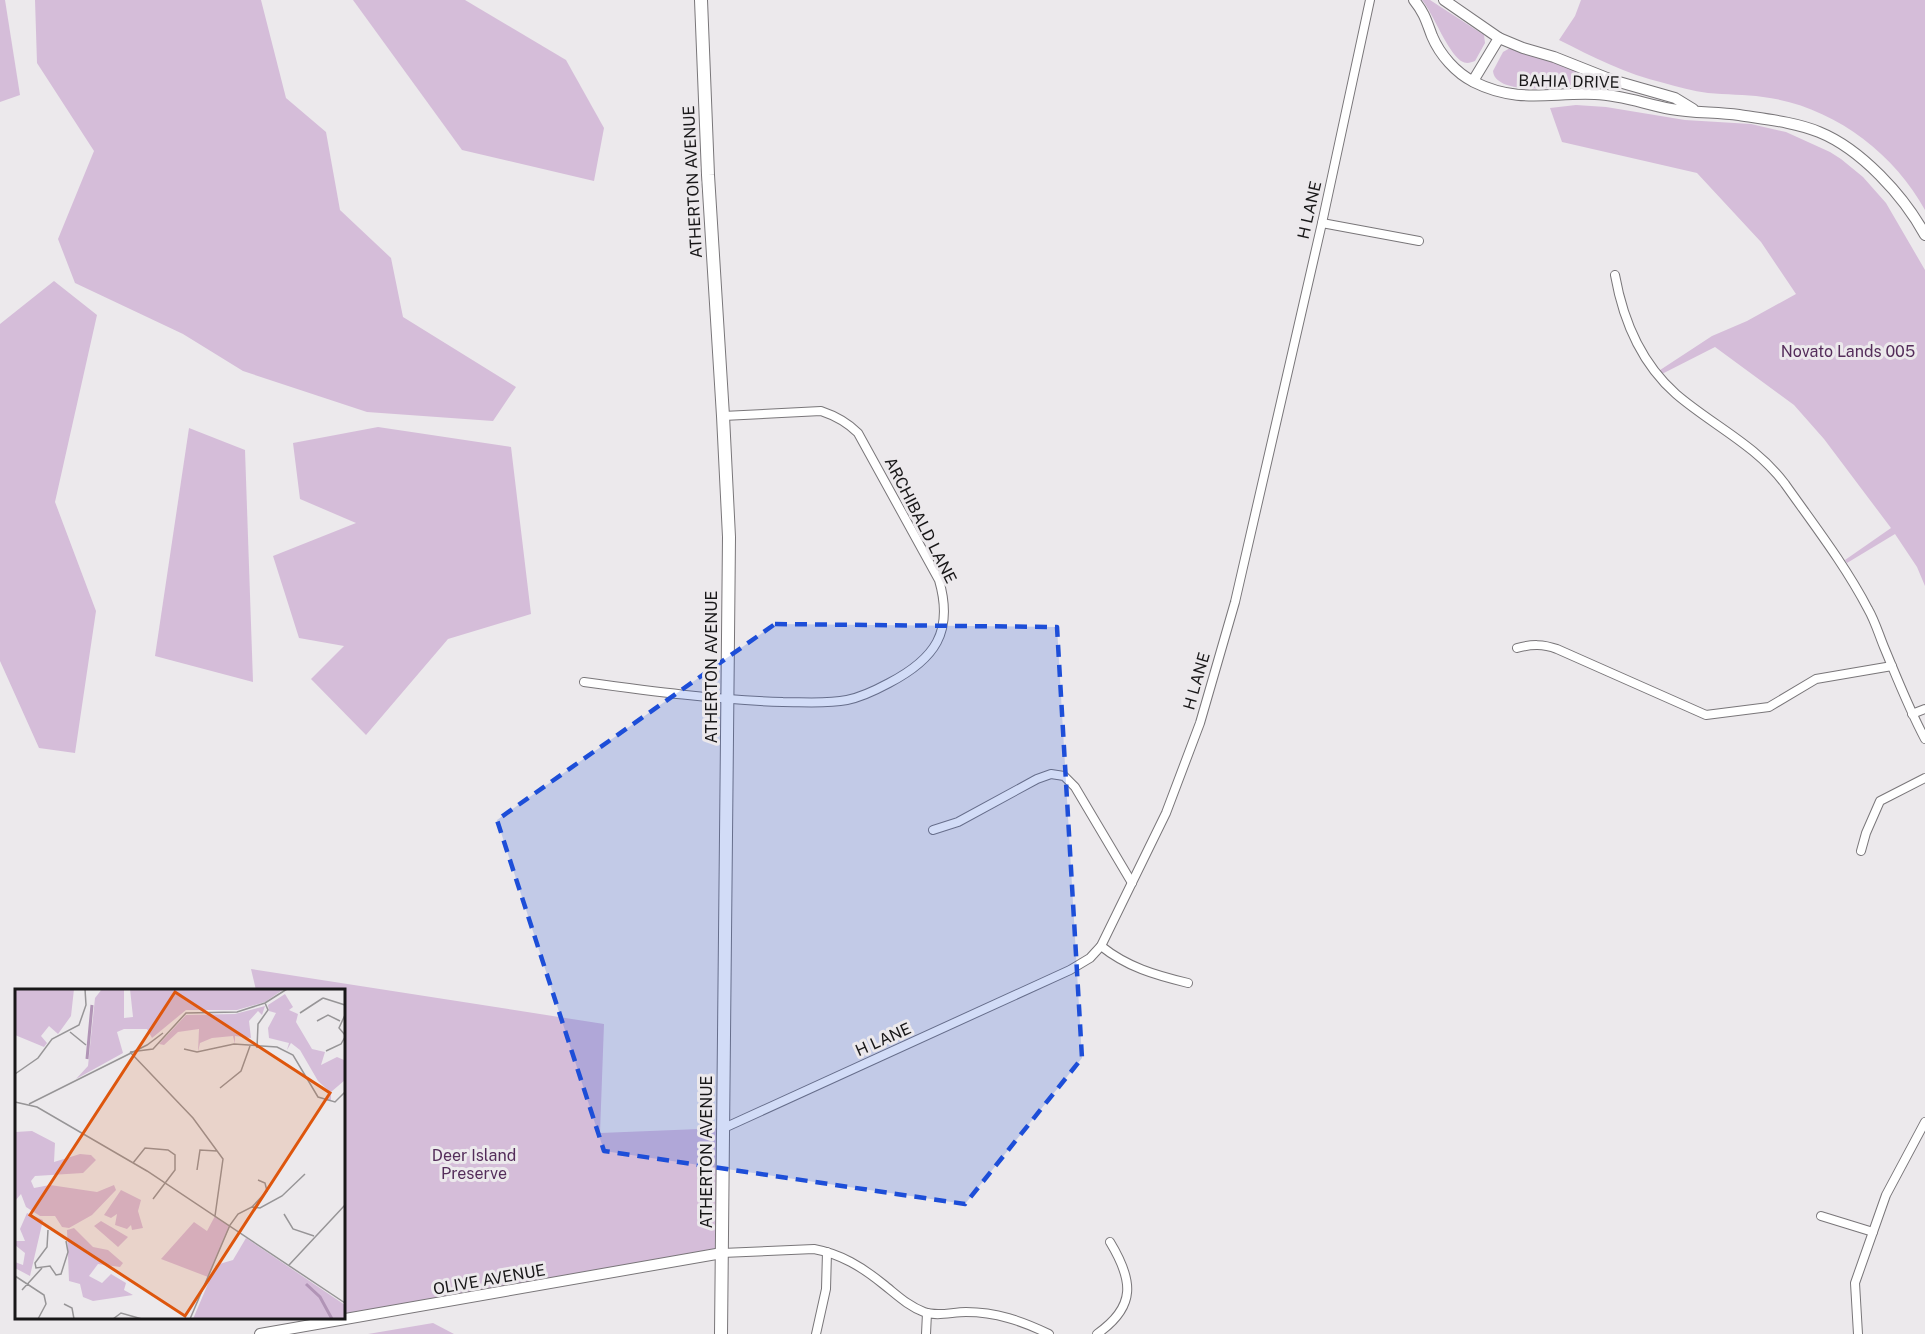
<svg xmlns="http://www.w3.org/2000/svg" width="1925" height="1334" font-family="'Public Sans',sans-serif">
	<rect width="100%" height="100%" fill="#ece9ec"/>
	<g fill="#d5bdd9">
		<polygon points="0,0 5,0 20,95 0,102"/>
		<polygon points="35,0 261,0 286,98 326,132 340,210 391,258 403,317 516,387 493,421 367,412 243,371 183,334 75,283 58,239 94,151 37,63"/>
		<polygon points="353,0 465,0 566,60 604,128 594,181 462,150"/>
		<path d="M1422 0H1430L1484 35 1485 43 1475 61C1470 63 1466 64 1461 61 1447 51 1434 15 1422 0Z"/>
		<path d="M1581 0H1925V210C1893 151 1830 105 1763 97 1745 94 1726 95 1708 93 1693 91 1678 87 1664 83 1626 74 1593 57 1559 40L1575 16Z"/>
		<path d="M1510 48 1551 60 1592 76V79C1575 88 1495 98 1493 71L1503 52Z"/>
		<polygon points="1576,105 1606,107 1685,120 1751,124 1786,132 1830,152 1841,159 1863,177 1886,203 1925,270 1925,586 1917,567 1895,534 1847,563 1845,560 1891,528 1824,439 1794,405 1715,347 1656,377 1654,374 1712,336 1747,321 1796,294 1761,242 1697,173 1562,142 1550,108"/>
		<polygon points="54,281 97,315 55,502 96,611 75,753 39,748 0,661 0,324"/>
		<polygon points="378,427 511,447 531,614 448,639 366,735 311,679 344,646 299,638 273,556 356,523 300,499 293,443"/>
		<polygon points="189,428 245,450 253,682 155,656"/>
		<polygon points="251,969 604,1024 600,1133 724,1128 722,1253 344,1318 344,990 256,990"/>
		<polygon points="433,1323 454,1334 368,1334"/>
	</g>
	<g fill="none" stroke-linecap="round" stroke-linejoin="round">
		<defs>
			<g id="minor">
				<polyline points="1322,223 1419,241"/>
				<path d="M1615 275C1623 320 1641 363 1676 394 1712 425 1756 445 1785 484 1814 525 1845 565 1868 609 1875 621 1879 635 1884 647 1897 678 1909 709 1925 739"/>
				<path d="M1517 648C1532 644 1543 644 1557 649L1706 715 1769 707 1816 679 1892 666"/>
				<path d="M584 682C650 691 716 700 783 702 804 702 827 704 847 700 862 697 876 690 889 683 935 659 954 632 939 580L858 433C847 422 836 416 821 411L723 416"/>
				<polyline points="1912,714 1925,709"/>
				<polyline points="933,830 958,822 1037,779 1051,774 1064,776 1075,787 1132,883"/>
				<polyline points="1861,851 1866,833 1880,801 1925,778"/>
				<path d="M1101 946C1127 967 1155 975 1188 983"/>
				<polyline points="724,1128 1070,970 1090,958 1101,946 1166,813 1200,723 1235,602 1322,223 1370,0"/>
				<polyline points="1821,1216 1873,1232"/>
				<path d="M722 1253 814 1249C841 1254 862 1267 883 1284 897 1295 908 1306 924 1312 937 1317 952 1312 966 1312 996 1312 1022 1321 1049 1334"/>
				<polyline points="816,1334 826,1289 827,1252"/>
				<polyline points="926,1334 927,1313"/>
				<path d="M1097 1334C1137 1306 1133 1280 1110 1242"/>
				<polyline points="1858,1334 1855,1283 1886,1195 1925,1122"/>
			</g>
			<g id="tertiary">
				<path d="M1414 0C1425 14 1426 20 1432 36 1440 55 1456 73 1474 82 1518 104 1550 92 1595 94 1623 95 1644 104 1671 109 1693 113 1716 112 1739 115 1764 119 1795 122 1819 132 1861 149 1904 196 1925 235"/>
				<polyline points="1444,0 1499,38 1523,48 1554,57 1612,80 1675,98 1693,109"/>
				<polyline points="1473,81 1499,38"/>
				<polyline points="260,1334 722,1253"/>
			</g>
			<polyline id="secondary" points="701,0 708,175 723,416 729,537 721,1334"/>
		</defs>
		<use href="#minor" stroke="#797679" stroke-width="10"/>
		<use href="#tertiary" stroke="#797679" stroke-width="12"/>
		<use href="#secondary" stroke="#797679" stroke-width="14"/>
		<use href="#minor" stroke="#fff" stroke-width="8"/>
		<use href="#tertiary" stroke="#fff" stroke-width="10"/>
		<use href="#secondary" stroke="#fff" stroke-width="12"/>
	</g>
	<path fill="#1d4ed8" fill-opacity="0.2" stroke="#1d4ed8" stroke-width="4.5" stroke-dasharray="12 8" stroke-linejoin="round" d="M775 624 1057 627 1082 1058 965 1204 604 1151 497 820Z"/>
	<g text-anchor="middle" stroke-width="6" stroke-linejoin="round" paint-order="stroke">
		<g font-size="16" fill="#181718" stroke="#ece9ec">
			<text transform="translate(1569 81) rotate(1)" y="6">BAHIA DRIVE</text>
			<text transform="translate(692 182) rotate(-93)" y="6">ATHERTON AVENUE</text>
			<text transform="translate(1309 210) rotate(-77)" y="6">H LANE</text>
			<text transform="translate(921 520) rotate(63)" y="6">ARCHIBALD LANE</text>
			<text transform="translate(711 667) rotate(-90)" y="6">ATHERTON AVENUE</text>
			<text transform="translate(1196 681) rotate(-74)" y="6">H LANE</text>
			<text transform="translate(883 1039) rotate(-24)" y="6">H LANE</text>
			<text transform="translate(706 1152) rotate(-90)" y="6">ATHERTON AVENUE</text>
			<text transform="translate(489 1279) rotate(-10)" y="6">OLIVE AVENUE</text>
		</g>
		<g font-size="16" fill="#542d5a" stroke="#ece9ec">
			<text x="1848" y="357">Novato Lands 005</text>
			<text x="474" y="1161">Deer Island<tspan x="474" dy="18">Preserve</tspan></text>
		</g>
	</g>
	<g transform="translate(15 989)">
		<rect width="330" height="330" fill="#ece9ec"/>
		<path d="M0 0H59L56 27 43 45 34 37 26 47 32 54 29 58 0 46ZM87 0H109V29L118 28 115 0H269L250 13 222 21H171L137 49 132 40H109L102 43 108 64 61 90 73 77 80 9ZM270 5 278 18 274 21 283 25 281 33 297 60 310 63 306 76 322 68 329 71 330 91 316 103V111L312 112 315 103 303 92 285 61 276 54 272 61 274 54 254 49 253 39 261 24 254 22 253 16ZM250 17 247 26 243 22 234 32 236 49 220 47V55L218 47 197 49 185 54 183 63 184 40 163 43 149 56 144 55 171 26 220 25ZM17 142 40 154 39 173 65 165 76 166 81 171 68 184 20 187 16 192 19 199 35 196 82 203 99 196 101 201 77 226 54 239 47 238 40 227H25L11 218 6 205 0 212V143ZM106 201 126 211 123 222 128 239 117 241 116 236 112 240 100 236 102 225 96 229 89 226ZM12 224 28 231 15 287 0 279V273L8 276 10 264 0 256 1 252H10L5 240ZM200 227 215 237 193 288 146 270 179 233 192 242ZM86 232 113 248 103 258 79 237ZM59 239 78 258 93 261 108 274 105 278 83 275 74 287 87 294 96 285 111 294 109 301 118 306 78 312 68 308 65 295 54 292 52 241ZM231 249 330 316V330H178L201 276 218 271Z" fill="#d5bdd9"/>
		<path fill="none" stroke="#b194b6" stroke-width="3" d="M72 70 77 16M291 295 305 308 317 330"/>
		<path fill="none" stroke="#979597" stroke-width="1.5" d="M308 9 330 16M285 24 308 9M330 26 324 39 330 46M302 32 313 26 325 32M55 43 71 56M242 59 243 35 253 21 250 14M169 60 182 63 219 55 262 58 278 66 303 108 320 113 330 103M311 62 326 55 330 48M115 63 178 129 208 170 200 227M115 63 138 60 171 24 222 23 250 14 272 0M0 85 23 69 37 50 64 36 71 16 70 0M205 99 226 82 235 57M0 113 22 118 132 182 330 314M0 114V135M14 115 132 56 148 44M118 174 130 159 153 161 160 166V181L138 210M182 181 185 161 202 162M237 218 245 219 267 207 290 185M269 225 278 240 299 247M33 241 32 258 20 274 21 279 35 277 41 286 46 285 53 263 51 252M274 276 330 216M0 287 29 306 31 315 23 330M7 301 27 279M49 315 57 319 59 330M98 330 106 324 127 330M175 330 215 236 223 225 237 218 252 202 250 194 243 191"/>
		<path fill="#de560d" fill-opacity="0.15" stroke="#de560d" stroke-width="3" d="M160 3 315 104 170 327 15 226Z"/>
		<rect width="330" height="330" fill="none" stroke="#181718" stroke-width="3"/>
	</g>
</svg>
